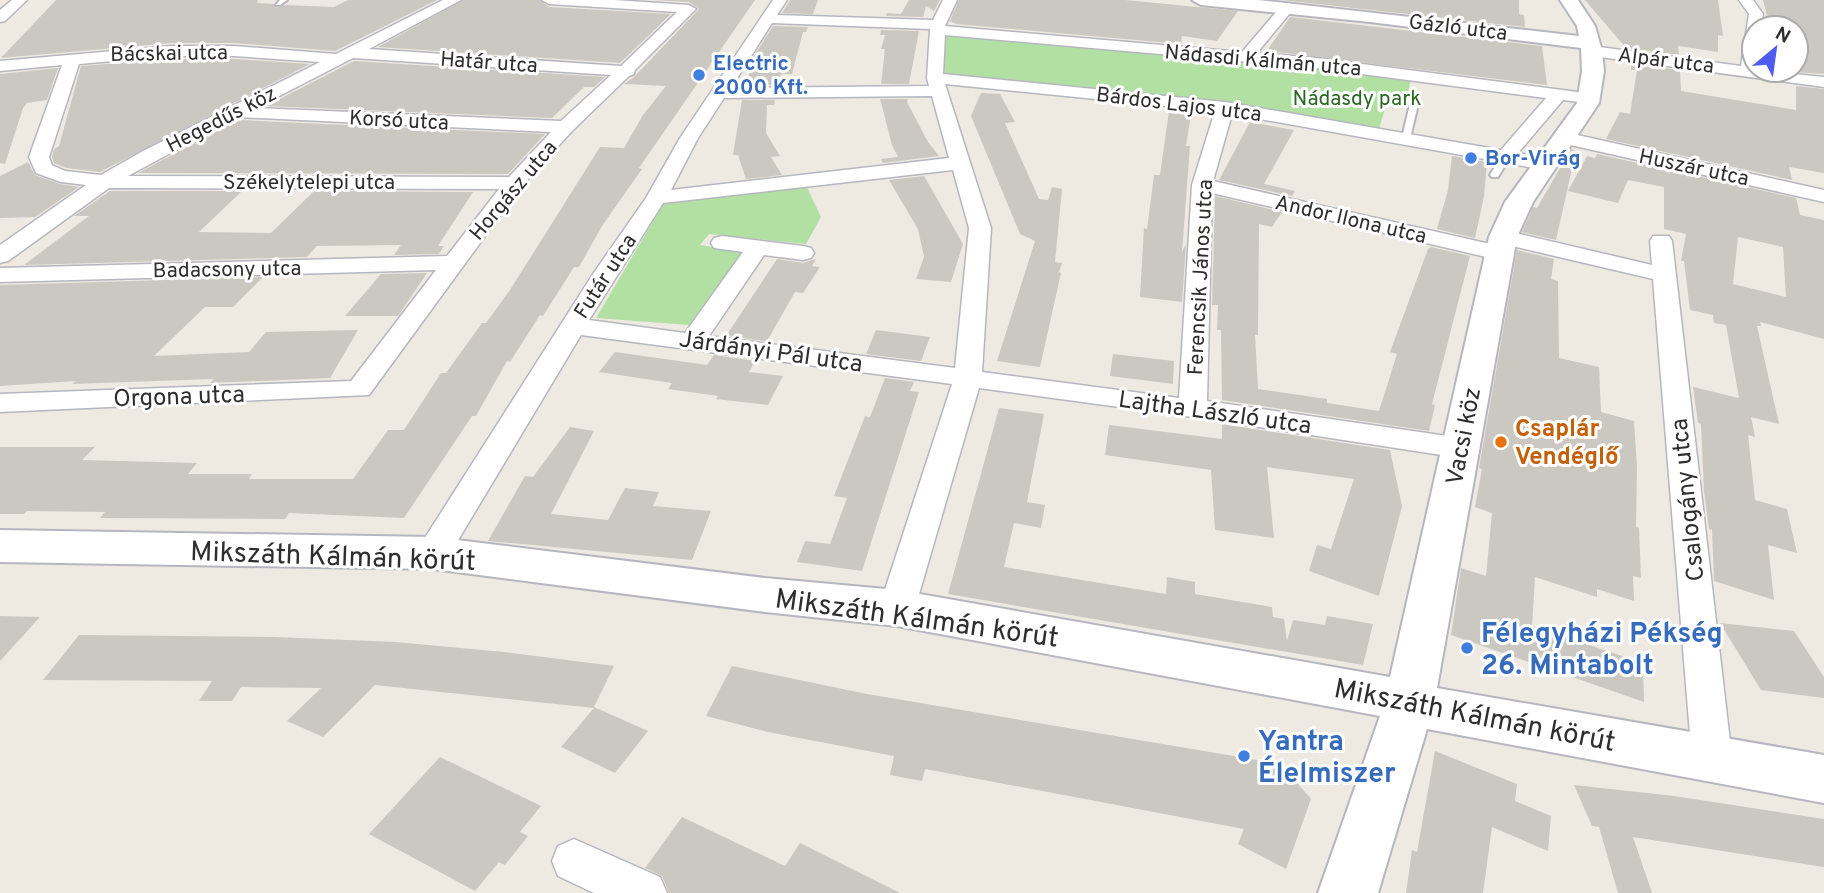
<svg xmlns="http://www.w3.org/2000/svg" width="1824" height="893" font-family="Overpass,sans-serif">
	<rect width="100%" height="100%" fill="#eeeae2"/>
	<g fill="#b2e0a3">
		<polygon points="941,33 1226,58 1411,78 1408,95 1390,92 1379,129 943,74"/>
		<polygon points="803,179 821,217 806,244 709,234 700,245 743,252 690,325 596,318 668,196"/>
	</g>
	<g fill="#cac8c0" fill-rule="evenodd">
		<polygon points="56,0 258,0 257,3 274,4 276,8 285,5 334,7 348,0 437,0 335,51 234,43 171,43 1,58"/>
		<polygon points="463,0 540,0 549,7 671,14 620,63 378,47"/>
		<polygon points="653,0 755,0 639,168 642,169 602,226 579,267 574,267 543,316 540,315 510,362 507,361 476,416 472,416 404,518 289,513 285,519 100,518 105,512 27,511 24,514 0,514 0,447 95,447 82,460 197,463 188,474 252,474 249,479 353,479 388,430 404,430 441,373 446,373 482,323 486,323 510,290 600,147 624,148 643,115 666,86 624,84 635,76 699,9 689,2"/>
		<polygon points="790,0 818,0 813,14 782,13"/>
		<polygon points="909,0 940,0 934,11 926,6 923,17 886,16 887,13 901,14"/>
		<polygon points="959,0 1125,0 1238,11 1217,41 1182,36 1181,44 956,24 950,21"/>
		<polygon points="1282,0 1519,0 1519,14 1524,15 1525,27"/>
		<polygon points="1585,0 1718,0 1723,36 1718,35 1718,52 1678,46 1679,55 1626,48"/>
		<polygon points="1763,0 1824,0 1824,74 1796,72 1796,28 1770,28"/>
		<polygon points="1290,17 1542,46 1547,85 1267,51"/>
		<polygon points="773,26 808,27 806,32 803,32 792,74 781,74 778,85 746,85 754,56"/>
		<polygon points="881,30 919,31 909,84 881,84 885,49 881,49 885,35 880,35"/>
		<polygon points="171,59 234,59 310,64 100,172 66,168 54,163 52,157 54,149 59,146 81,66"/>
		<polygon points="354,61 605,77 594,87 584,87 552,118 266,106"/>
		<polygon points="1631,64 1680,70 1681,91 1796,110 1796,86 1824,89 1824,173 1789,167 1792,180 1606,139 1620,112 1630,114 1637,70 1631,70"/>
		<polygon points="58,68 47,100 27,103 23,108 5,164 0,163 0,74"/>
		<polygon points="981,93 1000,94 1015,122 1005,123 1039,199 1048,200 1052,187 1062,189 1055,262 1062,263 1059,272 1061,273 1040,367 997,361 1035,241 1020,234 971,116"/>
		<polygon points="880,99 908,99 907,102 928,142 939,156 883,163 881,159 898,157 892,145"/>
		<polygon points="742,100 775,100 774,105 767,105 766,133 780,156 771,157 782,175 746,179 738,155 733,155"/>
		<polygon points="1169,111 1191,114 1186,146 1190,146 1182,252 1186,244 1182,302 1140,297 1144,228 1147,229 1154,175 1160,175"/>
		<polygon points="238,120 545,134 508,174 138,173"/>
		<polygon points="1250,122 1294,130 1264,184 1295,191 1292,196 1219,180"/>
		<polygon points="1571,149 1576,151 1556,240 1522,232 1533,207 1537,208"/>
		<path d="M1597 154 1796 198 1800 215 1824 220V339L1760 322 1761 326H1757L1779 424 1751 417 1755 437 1748 435 1755 500 1787 509 1797 553 1768 545 1774 600 1714 581 1712 530 1709 529 1704 491 1701 424 1698 423 1693 387 1739 398 1726 325 1714 323 1713 315 1690 310 1684 261H1681L1686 234 1664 229V187L1628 180 1618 203 1568 191 1587 156 1595 158ZM1738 237 1783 247 1786 297 1733 284Z"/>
		<polygon points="1452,156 1487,162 1484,196 1475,238 1437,229 1448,190"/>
		<polygon points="28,162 35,175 60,184 79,187 35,217 0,218 0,176"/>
		<polygon points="924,176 963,244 951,282 916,279 924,257 918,229 889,180"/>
		<polygon points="110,191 242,191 199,232 271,233 314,191 473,192 438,246 444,246 439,254 394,255 401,245 317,246 307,257 24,265 89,216 74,216"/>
		<polygon points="1215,196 1282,212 1272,227 1259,224 1258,335 1255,335 1258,389 1327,399 1327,403 1379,411 1397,354 1390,352 1428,249 1431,247 1470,256 1432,404 1435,405 1429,431 1222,400 1221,330 1217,330 1218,305 1212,305"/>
		<polygon points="1517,250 1554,259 1551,279 1558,281 1559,358 1599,367 1601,412 1634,421 1637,467 1636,527 1639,528 1641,578 1633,576 1634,601 1597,589 1597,597 1535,577 1532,626 1643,663 1644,702 1451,635 1461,568 1486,576 1492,513 1475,507 1482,469 1479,468"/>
		<polygon points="777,259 803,263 816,259 812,266 820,267 803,293 795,292 767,341 726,336"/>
		<polygon points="427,273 398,316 345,316 381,274"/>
		<polygon points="263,277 233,307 205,307 154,356 249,352 266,332 358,330 330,378 210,383 214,379 72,384 76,381 0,386 0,285"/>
		<polygon points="876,330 930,337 921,361 866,354"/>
		<polygon points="615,352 707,365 714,355 755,361 749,372 783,376 768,405 716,399 718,396 668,389 672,383 599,372"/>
		<polygon points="1113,354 1174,361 1173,384 1110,376"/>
		<polygon points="885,378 914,382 910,391 919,392 862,571 797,562 805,541 830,544 847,498 834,496 865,416 870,417"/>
		<polygon points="999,408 1044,414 1027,502 1045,505 1041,528 1014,523 1004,567 1166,594 1167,577 1195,582 1195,594 1272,607 1273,617 1284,619 1287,641 1293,620 1325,625 1327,616 1373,624 1363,665 948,594"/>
		<polygon points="1222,424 1390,450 1402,506 1379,596 1309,571 1317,545 1331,549 1354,479 1267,467 1274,538 1215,530 1211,470 1105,455 1109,425 1222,439"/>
		<polygon points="570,427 594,431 551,514 608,520 625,488 659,492 653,506 711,511 692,560 488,541 525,476 533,477"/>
		<polygon points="0,616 40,617 0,661"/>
		<polygon points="1720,623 1794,631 1824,677 1824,698 1761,690"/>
		<polygon points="79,635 275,637 396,642 504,652 614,666 594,707 648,731 615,773 561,747 594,708 375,685 323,737 287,721 321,688 241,687 232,701 199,701 212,681 43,680"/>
		<polygon points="732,666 867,694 1281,764 1311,799 1286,869 1238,844 1244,829 925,769 922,781 890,775 894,756 768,732 706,716"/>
		<polygon points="1435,751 1517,784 1515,801 1551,816 1548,851 1492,827 1483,893 1406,893 1412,850 1417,852"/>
		<polygon points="440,757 541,806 520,832 528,836 505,865 499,862 475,891 369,834"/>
		<polygon points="1574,785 1674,796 1824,819 1824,867 1633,837 1652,893 1618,893 1599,827 1592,826"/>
		<polygon points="682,817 785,866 800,843 900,893 669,893 662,876 645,868"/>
	</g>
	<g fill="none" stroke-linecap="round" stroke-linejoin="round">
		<defs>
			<g id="lane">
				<polygon points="280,0 287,0 280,5 276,5"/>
				<polygon points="1415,98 1419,100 1410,138 1406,141 1402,138 1411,100"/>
				<polygon points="1503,154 1511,156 1498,177 1492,177 1490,175"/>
			</g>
			<g id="street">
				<polygon points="12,0 27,0 5,21 0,22 0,10"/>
				<path d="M443 0H461L369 49 621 66 677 12 549 4 542 0H614L689 5 696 9 635 70 634 74 629 76 572 131 521 187 369 395 0 412V394L351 381 436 270 0 282V268L447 256 499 189 109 188 8 261 0 263V245L86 185 61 182 36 173 29 157 62 65 0 71V61L171 46H234L336 54ZM171 56H234L320 62 143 151 101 175 65 171 52 165 49 157 79 64ZM353 58 611 75 561 121 256 108ZM237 117 551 132 509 177 128 176Z"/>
				<path d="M773 0H787L777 15 933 20 943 0H957L945 26 1242 52 1283 4 1288 3 1295 7 1257 53 1316 58 1593 94 1596 98 1587 103 1563 100 1518 153 1552 160 1555 164 1552 168 1545 170 1232 114 1213 181 1499 246 1507 248 1510 253 1507 258 1499 260 1212 193 1207 401 1461 438 1472 441 1476 448 1472 455 1461 458 1193 417 979 388 915 608 910 618 897 622 884 618 879 608 952 384 581 335 445 562 433 565 421 562 416 553 421 544 593 274 646 198 680 138ZM772 23 930 29 927 78 929 86 731 88ZM945 35 1316 68 1546 98 1501 150 1225 102 943 74ZM945 84 1215 111 1192 185 1179 398 982 372 991 228ZM932 96 949 158 671 190 698 138 724 98ZM953 170 969 228 955 368 709 336 764 255 803 260 811 258 814 253 811 248 803 246 722 236 714 238 711 243 714 248 743 252 685 333 589 320 663 203Z"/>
				<polygon points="1739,0 1753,0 1763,14 1761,28 1754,28 1754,70 1824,77 1824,87 1592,56 1584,51 1592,46 1741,66 1749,14"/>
				<polygon points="1564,132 1824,190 1824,202 1557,142 1555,138 1557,134"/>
				<polygon points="1503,230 1652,265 1650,241 1653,236 1669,236 1672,241 1732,759 1726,772 1712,777 1698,772 1692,759 1653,279 1495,242 1492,237 1495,232"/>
				<polygon points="574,839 660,877 667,893 594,893 558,876 552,861 558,846"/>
			</g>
			<polygon id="secondary" points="1192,0 1258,0 1579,36 1577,26 1560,0 1578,0 1595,26 1602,51 1604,71 1599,103 1533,202 1517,237 1437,688 1824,755 1824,803 1427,729 1378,893 1318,893 1380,716 897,626 765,612 433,569 0,562 0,530 433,537 765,578 897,590 1390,677 1489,237 1505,202 1577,103 1582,71 1581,48 1370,22 1201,5"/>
		</defs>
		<use href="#lane" stroke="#b5b6c0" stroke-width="4"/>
		<use href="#street" stroke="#b5b6c0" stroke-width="3"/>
		<use href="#secondary" stroke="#b5b6c0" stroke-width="4"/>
		<use href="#lane" fill="#fff" fill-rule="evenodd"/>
		<use href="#street" fill="#fff" fill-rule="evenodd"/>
		<use href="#secondary" fill="#fff" fill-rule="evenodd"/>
	</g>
	<g fill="#3f7fe0" stroke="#fff" stroke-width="2.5">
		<circle cx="699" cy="75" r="7"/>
		<circle cx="1471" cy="158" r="7"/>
		<circle cx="1467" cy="648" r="7"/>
		<circle cx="1244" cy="756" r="7"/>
	</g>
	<circle fill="#e8710a" stroke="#fff" stroke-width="2.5" cx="1501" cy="442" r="7"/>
	<g text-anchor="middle" stroke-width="6" stroke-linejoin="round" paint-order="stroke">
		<g font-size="21" fill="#2e2e2e" stroke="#fff">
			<text transform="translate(1458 27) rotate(7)" y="7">Gázló utca</text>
			<text transform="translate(169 53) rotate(-1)" y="7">Bácskai utca</text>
			<text transform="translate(1263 60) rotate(5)" y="7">Nádasdi Kálmán utca</text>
			<text transform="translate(1666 60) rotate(7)" y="7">Alpár utca</text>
			<text transform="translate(489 62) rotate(4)" y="7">Határ utca</text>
			<text transform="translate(1179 104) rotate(7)" y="7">Bárdos Lajos utca</text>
			<text transform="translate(221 119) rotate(-27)" y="7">Hegedűs köz</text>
			<text transform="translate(399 120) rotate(3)" y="7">Korsó utca</text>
			<text transform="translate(1694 167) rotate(12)" y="7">Huszár utca</text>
			<text x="309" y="189">Székelytelepi utca</text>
			<text transform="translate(513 190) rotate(-50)" y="7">Horgász utca</text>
			<text transform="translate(1351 219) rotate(13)" y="7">Andor Ilona utca</text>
			<text transform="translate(227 269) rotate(-1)" y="7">Badacsony utca</text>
			<text transform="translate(605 276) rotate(-57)" y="7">Futár utca</text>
			<text transform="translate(1200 277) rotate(-87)" y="7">Ferencsik János utca</text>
		</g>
		<g font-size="21" font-weight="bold" fill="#366cbe" stroke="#fff" text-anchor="start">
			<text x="713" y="70">Electric<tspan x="713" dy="24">2000 Kft.</tspan></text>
			<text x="1485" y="165">Bor-Virág</text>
		</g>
		<g font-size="21" fill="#296820" stroke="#fff">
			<text x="1357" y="105">Nádasdy park</text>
		</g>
		<g font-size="24" fill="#2e2e2e" stroke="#fff">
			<text transform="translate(771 351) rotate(8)" y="8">Járdányi Pál utca</text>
			<text transform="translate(179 396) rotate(-2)" y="8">Orgona utca</text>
			<text transform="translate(1215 412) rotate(8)" y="8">Lajtha László utca</text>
			<text transform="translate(1463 436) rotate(-79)" y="8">Vacsi köz</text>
			<text transform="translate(1687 500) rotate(-96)" y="8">Csalogány utca</text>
		</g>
		<g font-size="24" font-weight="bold" fill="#c56008" stroke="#fff" text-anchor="start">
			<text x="1515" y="436">Csaplár<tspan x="1515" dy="28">Vendéglő</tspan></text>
		</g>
		<g font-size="28" fill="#2e2e2e" stroke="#fff">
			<text transform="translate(333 555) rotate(2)" y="10">Mikszáth Kálmán körút</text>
			<text transform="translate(917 617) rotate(8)" y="10">Mikszáth Kálmán körút</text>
			<text transform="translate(1475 714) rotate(11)" y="10">Mikszáth Kálmán körút</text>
		</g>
		<g font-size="28" font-weight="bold" fill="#366cbe" stroke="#fff" text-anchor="start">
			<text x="1481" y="642">Félegyházi Pékség<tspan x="1481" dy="32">26. Mintabolt</tspan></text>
			<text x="1258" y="750">Yantra<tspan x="1258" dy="32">Élelmiszer</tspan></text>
		</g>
	</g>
	<g transform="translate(1775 49) rotate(29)"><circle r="33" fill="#ffffff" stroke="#ababab" stroke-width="2"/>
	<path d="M0-5L12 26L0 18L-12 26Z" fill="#4e5def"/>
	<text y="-10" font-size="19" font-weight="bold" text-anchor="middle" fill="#2e2e2e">N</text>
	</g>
</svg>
